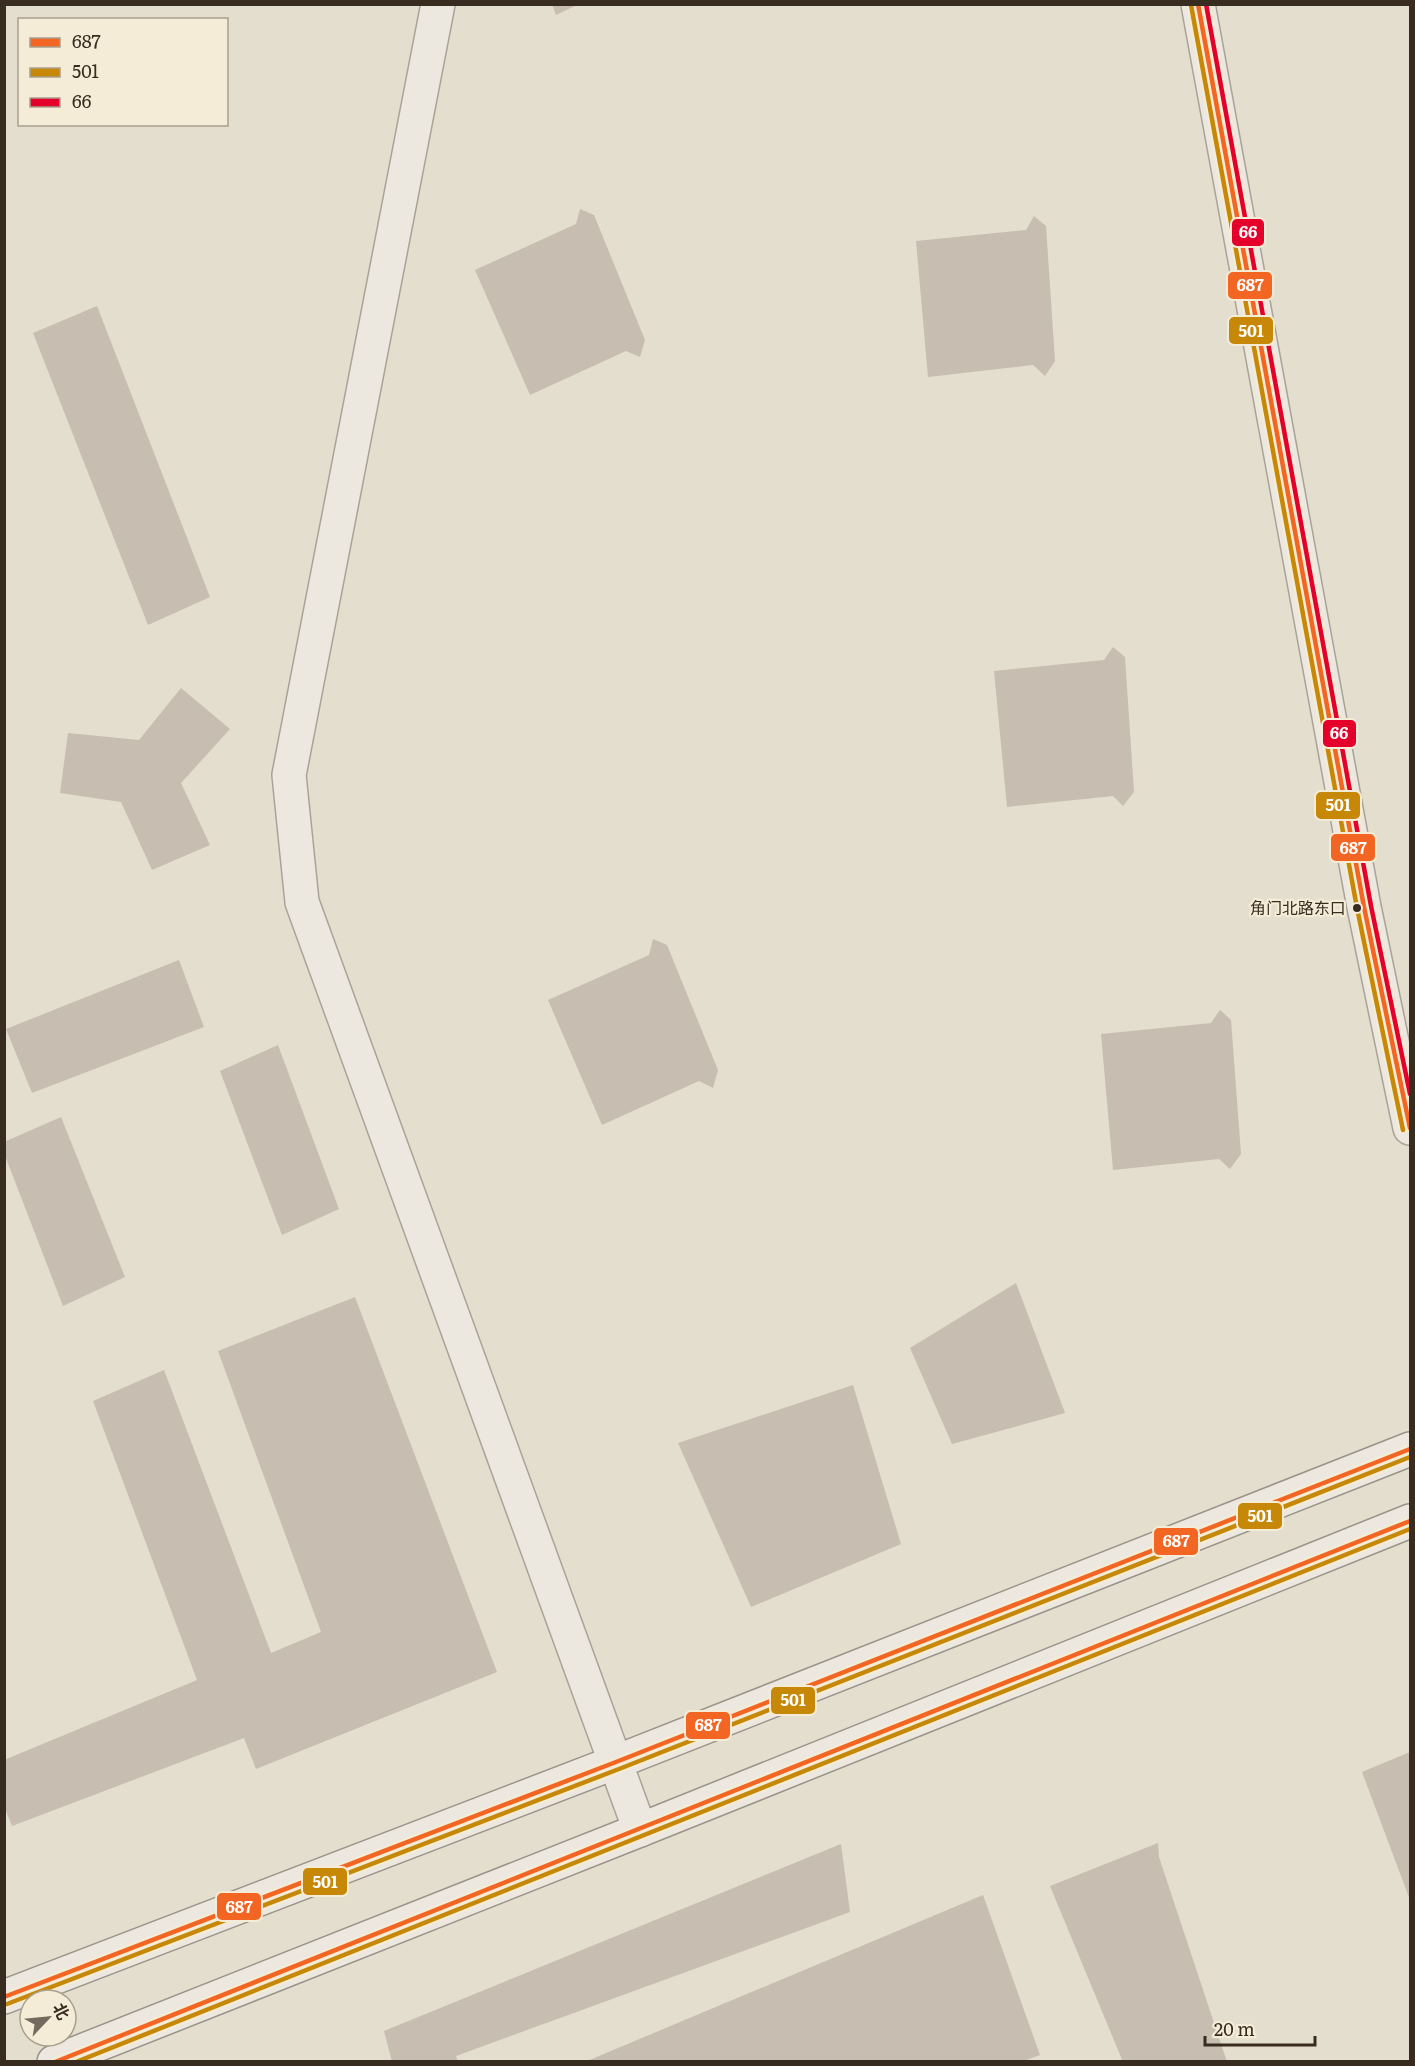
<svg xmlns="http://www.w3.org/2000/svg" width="1415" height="2066" font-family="Literata,'Noto Sans SC',serif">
	<rect width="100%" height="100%" fill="#e4decf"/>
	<g fill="#c7bdb0">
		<polygon points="552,4 579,4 556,15"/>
		<polygon points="580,209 594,215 645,340 640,357 626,351 530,395 475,270 576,224"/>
		<polygon points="1034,216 1046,226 1055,361 1045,376 1033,365 928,377 916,241 1026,230"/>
		<polygon points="97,306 210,597 148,625 33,333"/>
		<polygon points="1113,647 1125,657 1134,792 1123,806 1113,796 1007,807 994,671 1104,660"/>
		<polygon points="181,688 230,729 181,783 210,845 152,870 121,802 60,793 68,733 139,740"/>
		<polygon points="653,939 667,945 718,1070 713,1088 699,1081 602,1125 548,1000 649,955"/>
		<polygon points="179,960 204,1027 32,1093 6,1029"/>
		<polygon points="1220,1010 1231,1020 1241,1154 1230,1169 1219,1159 1113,1170 1101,1034 1211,1023"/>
		<polygon points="278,1045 339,1209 282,1235 220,1071"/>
		<polygon points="61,1117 125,1277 63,1306 4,1153 4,1142"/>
		<polygon points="1016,1283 1065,1413 952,1444 910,1348"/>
		<polygon points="355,1297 497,1672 256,1769 244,1738 12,1826 4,1806 4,1760 197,1680 93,1401 164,1370 271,1653 321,1632 218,1351"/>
		<polygon points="853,1385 901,1544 751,1607 678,1443"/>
		<polygon points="1410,1752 1410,1900 1362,1772"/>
		<polygon points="1158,1843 1159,1857 1227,2062 1123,2062 1050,1886"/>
		<polygon points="841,1844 850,1912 456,2056 458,2062 392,2062 384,2031"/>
		<polygon points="983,1895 1040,2055 1024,2061 587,2061"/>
	</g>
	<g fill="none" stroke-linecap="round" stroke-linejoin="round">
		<defs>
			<polyline id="minor" points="438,4 289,775 302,902 640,1830"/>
			<polyline id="tertiary" points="1198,4 1364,907 1410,1128"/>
			<g id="secondary">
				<polyline points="4,1997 616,1762 1410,1449"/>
				<polyline points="54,2062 640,1830 1410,1521"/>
			</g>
		</defs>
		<use href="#minor" stroke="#a9a397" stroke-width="36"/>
		<use href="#tertiary" stroke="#a9a397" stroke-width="36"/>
		<use href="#secondary" stroke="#999388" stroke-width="36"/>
		<use href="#minor" stroke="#ece8e0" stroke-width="33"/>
		<use href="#tertiary" stroke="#ece8e0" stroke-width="33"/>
		<use href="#secondary" stroke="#ece8e0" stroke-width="33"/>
		<defs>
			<g id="bus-1">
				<polyline points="1198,4 1364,907 1410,1128"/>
				<polyline points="4,1997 616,1762 1410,1449"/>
				<polyline points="55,2062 1410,1521"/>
			</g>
			<g id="bus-2">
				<polyline points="1191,5 1357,908 1403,1130"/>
				<polyline points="7,2004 619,1769 1410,1457"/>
				<polyline points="76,2062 1410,1529"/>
			</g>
			<polyline id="bus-3" points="1206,4 1371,906 1410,1094"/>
		</defs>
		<use href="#bus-1" stroke="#f4ecd6" stroke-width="9"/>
		<use href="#bus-2" stroke="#f4ecd6" stroke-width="9"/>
		<use href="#bus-3" stroke="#f4ecd6" stroke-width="9"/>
		<use href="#bus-1" stroke="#f26522" stroke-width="4.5"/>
		<use href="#bus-2" stroke="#c78808" stroke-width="4.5"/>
		<use href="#bus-3" stroke="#e4002b" stroke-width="4.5"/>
	</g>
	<circle fill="#382c20" stroke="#f4ecd6" stroke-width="2" cx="1357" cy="908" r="5"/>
	<g text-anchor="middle" stroke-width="4.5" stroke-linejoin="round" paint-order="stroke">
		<g font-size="16" fill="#382c20" stroke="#f4ecd6" text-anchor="end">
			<text x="1346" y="914">角门北路东口</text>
		</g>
	</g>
	<g stroke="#f4ecd6" stroke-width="2">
		<rect x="1231" y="218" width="34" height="29" rx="6" fill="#e4002b"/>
		<rect x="1227" y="271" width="46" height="29" rx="6" fill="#f26522"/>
		<rect x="1228" y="316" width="46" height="29" rx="6" fill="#c78808"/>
		<rect x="1322" y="719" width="35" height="29" rx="6" fill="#e4002b"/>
		<rect x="1315" y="791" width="46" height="29" rx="6" fill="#c78808"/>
		<rect x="1330" y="833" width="46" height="29" rx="6" fill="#f26522"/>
		<rect x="1237" y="1502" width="46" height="28" rx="6" fill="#c78808"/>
		<rect x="1153" y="1527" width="46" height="29" rx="6" fill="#f26522"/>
		<rect x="770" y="1686" width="46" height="29" rx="6" fill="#c78808"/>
		<rect x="685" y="1711" width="46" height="29" rx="6" fill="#f26522"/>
		<rect x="302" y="1867" width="46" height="29" rx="6" fill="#c78808"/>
		<rect x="216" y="1892" width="46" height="29" rx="6" fill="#f26522"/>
	</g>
	<g font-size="16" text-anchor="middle" font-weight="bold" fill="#fff">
		<text x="1248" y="238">66</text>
		<text x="1250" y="291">687</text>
		<text x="1251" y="337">501</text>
		<text x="1339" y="739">66</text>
		<text x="1338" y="811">501</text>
		<text x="1353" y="854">687</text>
		<text x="1260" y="1522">501</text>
		<text x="1176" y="1547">687</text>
		<text x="793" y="1706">501</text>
		<text x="708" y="1731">687</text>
		<text x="325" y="1888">501</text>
		<text x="239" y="1913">687</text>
	</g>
	<rect width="1415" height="2066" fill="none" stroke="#382c20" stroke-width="12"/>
	<rect x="18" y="18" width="210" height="108" fill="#f4ecd6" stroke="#a99f8d" stroke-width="1.5"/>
	<rect x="30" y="38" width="30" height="9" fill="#f26522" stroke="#a99f8d" stroke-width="1.5"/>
	<text x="72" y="48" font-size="18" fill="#382c20">687</text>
	<rect x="30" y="68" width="30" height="9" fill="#c78808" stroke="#a99f8d" stroke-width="1.5"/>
	<text x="72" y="78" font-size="18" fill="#382c20">501</text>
	<rect x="30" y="98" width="30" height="9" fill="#e4002b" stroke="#a99f8d" stroke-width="1.5"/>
	<text x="72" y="108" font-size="18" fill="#382c20">66</text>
	<g transform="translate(48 2018) rotate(64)"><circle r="28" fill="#f4ecd6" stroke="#a99f8d" stroke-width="1.5"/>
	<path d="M0-4.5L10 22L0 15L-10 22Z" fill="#746a5d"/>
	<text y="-9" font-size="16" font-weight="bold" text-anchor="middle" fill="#382c20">北</text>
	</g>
	<path d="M1205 2036v9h110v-9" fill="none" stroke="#382c20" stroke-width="3"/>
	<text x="1214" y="2036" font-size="18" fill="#382c20" stroke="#f4ecd6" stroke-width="4.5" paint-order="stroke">20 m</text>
</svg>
